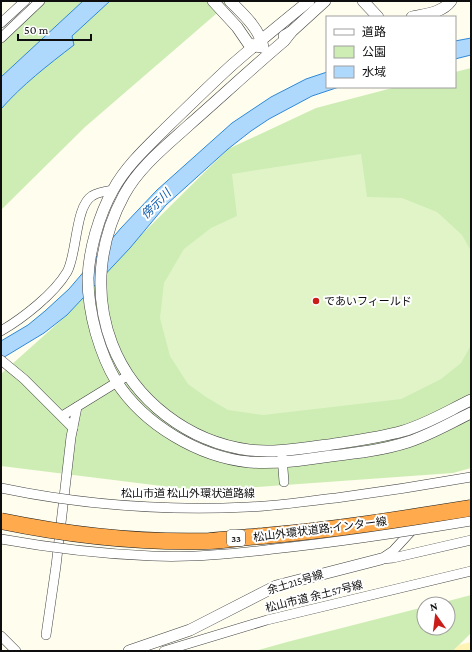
<svg xmlns="http://www.w3.org/2000/svg" width="472" height="652" font-family="'Crimson Pro','Noto Sans JP',serif">
	<rect width="100%" height="100%" fill="#fffdee"/>
	<g fill="#ceedb4">
		<polygon points="46,1 83,1 1,77 1,44"/>
		<path d="M110 1H231L85 127 1 210V109C22 85 48 65 73 45L72 36Z"/>
		<polygon points="471,68 471,468 453,473 202,491 1,466 1,374 67,315 134,242 228,149 316,108 396,87 455,87 455,72"/>
		<polygon points="471,595 471,633 453,651 255,651 287,642 424,607 424,628 448,628 448,604 437,604"/>
	</g>
	<polygon fill="#fff4b6" points="471,642 471,651 453,651 459,645"/>
	<polygon fill="#e1f4c7" points="361,154 367,197 402,198 437,212 462,235 471,251 471,345 461,363 441,379 401,399 263,415 228,410 206,397 188,384 170,356 160,318 164,283 184,249 211,228 237,216 232,174"/>
	<g fill="#aed9fc" stroke="#2e89d9">
		<path d="M83 1H110L72 36 74 45C48 65 22 85 1 109V77Z"/>
		<polygon points="471,38 471,55 455,59 455,41"/>
		<polygon points="327,72 327,87 339,87 312,96 269,119 251,131 228,149 166,205 130,248 67,315 44,333 1,359 1,341 28,325 45,311 69,289 121,228 157,190 232,123 271,97 306,79"/>
	</g>
	<g fill="none" stroke-linecap="round" stroke-linejoin="round">
		<defs>
			<g id="minor">
				<polyline points="1,23 25,1"/>
				<polyline points="1,38 40,1"/>
				<path d="M1 331C23 318 54 294 67 272 77 255 75 206 92 196 98 192 106 191 113 190"/>
				<polyline points="1,360 24,379 73,428"/>
				<polyline points="62,416 127,376"/>
				<polyline points="282,456 284,482"/>
				<polyline points="381,559 393,551 415,527"/>
				<polyline points="382,559 393,558 471,540"/>
				<polyline points="46,635 56,566 71,437 77,407"/>
				<polyline points="1,636 16,651"/>
				<polyline points="164,651 267,620 471,571"/>
			</g>
			<g id="tertiary">
				<polyline points="213,1 237,27 248,43 255,46 262,47"/>
				<path d="M230 1C242 13 260 29 263 47"/>
				<path d="M309 1C283 22 257 43 232 65 210 85 188 107 166 128 147 147 126 166 113 190 99 215 89 250 88 278 88 297 91 315 96 333 101 350 107 366 116 381 144 425 199 457 249 462 277 464 304 460 331 456 357 453 383 450 408 442 430 435 450 423 471 413"/>
				<polyline points="363,1 378,17"/>
				<path d="M412 17C426 14 442 13 451 1"/>
				<path d="M291 32 284 41C252 68 221 97 189 125 166 146 139 167 124 195 99 241 93 294 112 344 134 401 189 442 249 450 276 453 302 448 328 445 353 441 378 438 403 431 427 424 448 411 471 400"/>
				<polyline points="284,36 291,32 325,1"/>
				<polyline points="129,651 190,630 276,586 381,559"/>
			</g>
		</defs>
		<use href="#minor" stroke="#414141" stroke-width="10"/>
		<use href="#tertiary" stroke="#414141" stroke-width="12"/>
		<use href="#minor" stroke="#fff" stroke-width="9"/>
		<use href="#tertiary" stroke="#fff" stroke-width="11"/>
		<defs>
			<g id="minor-bridge">
				<path d="M1 488C82 505 166 511 248 507 278 506 307 501 336 498 381 492 426 485 471 477"/>
				<path d="M1 539C51 548 101 554 152 556 192 558 233 554 273 549 339 542 405 532 471 521"/>
			</g>
			<path id="motorway-bridge" d="M1 521C69 535 139 543 209 541 227 540 245 537 263 536 333 530 402 519 471 508"/>
		</defs>
		<use href="#minor-bridge" stroke="#414141" stroke-width="10" stroke-linecap="butt"/>
		<use href="#motorway-bridge" stroke="#1f1f1f" stroke-width="17" stroke-linecap="butt"/>
		<use href="#minor-bridge" stroke="#fff" stroke-width="9"/>
		<use href="#motorway-bridge" stroke="#ffaa4c" stroke-width="16"/>
	</g>
	<circle fill="#ca1d19" stroke="#fff" stroke-width="1.5" cx="316" cy="301" r="4"/>
	<g text-anchor="middle" stroke-width="4" stroke-linejoin="round" paint-order="stroke">
		<rect fill="#fff" stroke="#565656" stroke-width="1" x="227" y="530" width="18" height="16" rx="3"/>
		<g font-size="10" font-weight="bold" fill="#0e0e0e">
			<text x="236" y="542">33</text>
		</g>
		<g font-size="11" fill="#0e0e0e" stroke="#fff" text-anchor="start">
			<text x="324" y="305">であいフィールド</text>
		</g>
		<g font-size="11" fill="#0e0e0e" stroke="#fff">
			<text x="188" y="497">松山市道 松山外環状道路線</text>
			<text transform="translate(320 529) rotate(-7)" y="4">松山外環状道路;インター線</text>
			<text transform="translate(295 582) rotate(-17)" y="4">余土215号線</text>
			<text transform="translate(314 596) rotate(-14)" y="4">松山市道 余土57号線</text>
		</g>
		<g font-size="12" font-style="italic" fill="#0b5aab" stroke="#fff">
			<text transform="translate(156 204) rotate(-45)" y="4">傍示川</text>
		</g>
	</g>
	<rect width="472" height="652" fill="none" stroke="#0e0e0e" stroke-width="4"/>
	<rect x="326" y="16" width="130" height="72" fill="#ffffff" stroke="#9f9f9f"/>
	<rect x="334" y="29" width="20" height="6" fill="#ffffff" stroke="#9f9f9f"/>
	<text x="362" y="36" font-size="12" fill="#0e0e0e">道路</text>
	<rect x="334" y="46" width="20" height="12" fill="#ceedb4" stroke="#9f9f9f"/>
	<text x="362" y="56" font-size="12" fill="#0e0e0e">公園</text>
	<rect x="334" y="66" width="20" height="12" fill="#aed9fc" stroke="#9f9f9f"/>
	<text x="362" y="76" font-size="12" fill="#0e0e0e">水域</text>
	<g transform="translate(436 616) rotate(346)"><circle r="19" fill="#ffffff" stroke="#9f9f9f"/>
	<path d="M0-3L7 15L0 10L-7 15Z" fill="#ca1d19"/>
	<text y="-6" font-size="11" font-weight="bold" text-anchor="middle" fill="#0e0e0e">N</text>
	</g>
	<path d="M18 34v6h73v-6" fill="none" stroke="#0e0e0e" stroke-width="2"/>
	<text x="24" y="34" font-size="12" fill="#0e0e0e" stroke="#ffffff" stroke-width="3" paint-order="stroke">50 m</text>
</svg>
